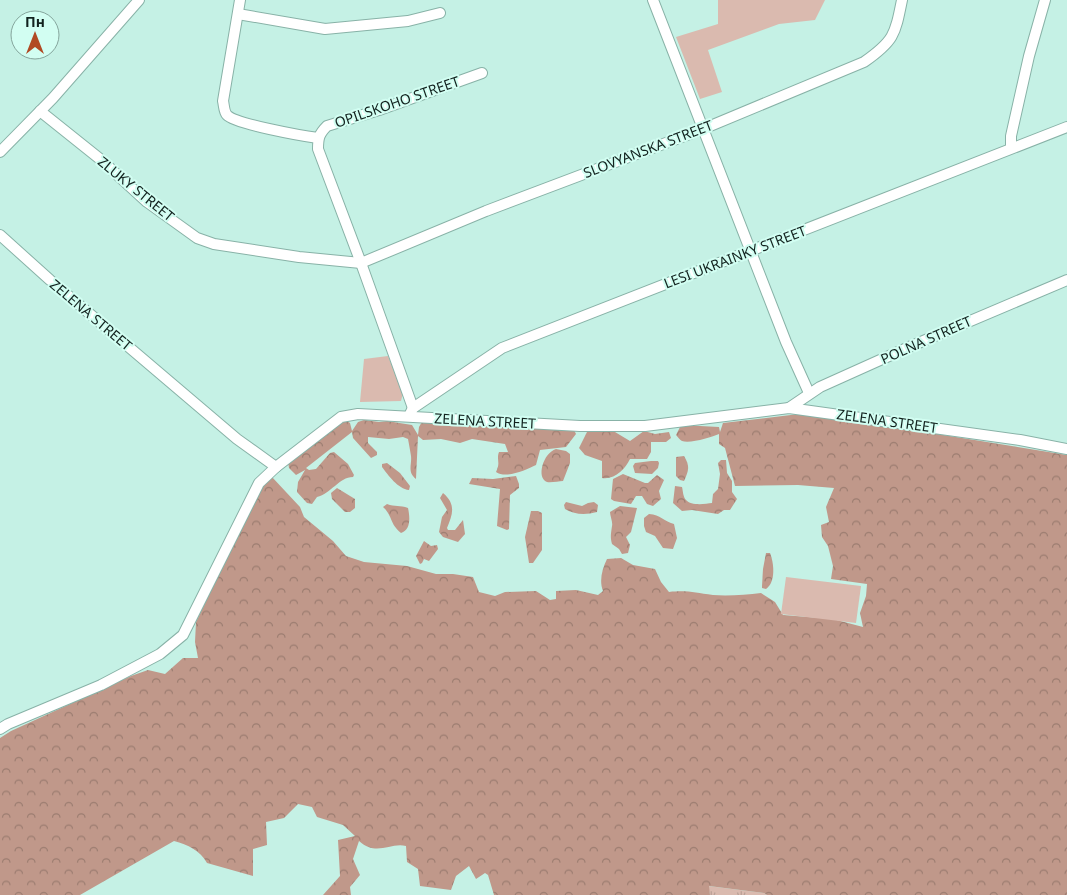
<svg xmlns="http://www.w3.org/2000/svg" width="1067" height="895" font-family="'Noto Sans',sans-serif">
	<defs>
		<pattern id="grass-tufts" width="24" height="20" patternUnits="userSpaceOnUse" patternTransform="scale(1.25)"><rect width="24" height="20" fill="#dabaaf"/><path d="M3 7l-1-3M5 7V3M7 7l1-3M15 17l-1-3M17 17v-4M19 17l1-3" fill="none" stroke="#baa096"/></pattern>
		<pattern id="forest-crowns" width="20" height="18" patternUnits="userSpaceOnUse" patternTransform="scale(1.25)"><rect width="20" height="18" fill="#c0988a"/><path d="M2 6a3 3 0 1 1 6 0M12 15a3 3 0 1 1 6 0" fill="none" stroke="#9b7c70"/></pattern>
	</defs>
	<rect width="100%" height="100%" fill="#c5f1e5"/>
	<polygon fill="url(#grass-tufts)" points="708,886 764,893 767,895 710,895"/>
	<g fill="url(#forest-crowns)">
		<path d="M799 414 900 428 1067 455V895H767L764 893 709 886 710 895H494L488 875 485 873 476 879 469 866 456 876 451 890 420 886 418 869 407 862 406 846C390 842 377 857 359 841L353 859 360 875 350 887 351 895H323L340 876 338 840 355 836 343 825 317 817 312 807 298 804 284 818 266 822 267 845 253 849V876L207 863C200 850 188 845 174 841L80 895H0V738L11 731 131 676 148 670 165 674 183 658H198L195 642 196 622 262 486 272 477 300 507 304 517 333 541 346 556 364 562 407 566 436 574H453L473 577 479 592 495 596 505 592 536 591 550 600 556 599V591L576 590 598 595 603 591C599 581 602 569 607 559L621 558 633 565 655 569 661 582 669 592C688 590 695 593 713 595 727 596 746 595 761 593L775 602 783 615 833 619 863 627 860 613 866 596 867 584 831 579 833 566 828 546 822 537 821 525 829 522 826 507 834 488 798 485 735 486 725 448 719 444V434C712 437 690 444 682 441 680 440 678 437 676 435L681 425 719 427 720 432 723 423Z"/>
		<path d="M344 419 350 423 352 431 358 422 364 420 379 422 387 421 412 425 418 435 419 427 423 420H439L514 428 574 430 576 434 566 447 540 450 536 465C526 470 506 479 496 472 501 462 496 460 499 452H508L505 444 472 439 460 443 441 439 423 440 418 436 416 479C407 472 412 465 411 456 410 450 409 444 408 439L403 437 389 439 368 437V443L377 452V455L371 458 353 438 352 432 306 468 309 470 316 469 330 453 334 452 348 464 354 475 353 477C339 477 331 494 317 497L312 504 307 503 297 492 298 482 305 470 296 475 289 468 288 462Z"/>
		<path d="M601 428 610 429 630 441 644 431 655 434 669 432 671 438 666 442H651V452L647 459H630C625 469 615 480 602 478V461L585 455 579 448 587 432Z"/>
		<path d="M556 449 566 451 570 454V463L563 481C559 481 551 483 547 482 536 478 543 453 556 449Z"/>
		<path d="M684 456C690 466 689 470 684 481L680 480 676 476V457Z"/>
		<path d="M721 460H726L727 473 732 481V492L737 499 730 510H724L718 514 692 510 682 511 673 503 675 486 682 487C683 491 683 497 686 500 691 506 705 504 712 503L713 494 718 489 720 474 718 463Z"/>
		<polygon points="651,461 658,461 659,463 658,468 652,474 635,473 633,466 635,463"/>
		<path d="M387 463 400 473 410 486 409 490C398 489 388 475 382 467V464Z"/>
		<polygon points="623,474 645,483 648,483 657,475 664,480 659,491 661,499 653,506 647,504 642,496 636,496 631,504 614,501 611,499 613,479"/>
		<polygon points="516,476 519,484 519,488 510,495 509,529 507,530 497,526 500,489 469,484 472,478 493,479"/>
		<polygon points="337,488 355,499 355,508 350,512 345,512 332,499 331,493"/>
		<path d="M443 493C456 504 453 514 447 528L448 530H455L463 520 465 534 458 542 443 537 439 532 442 517 447 510 440 498Z"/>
		<path d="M566 502 582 506 588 503 594 502 598 505 597 512C586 515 575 515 565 509L564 505Z"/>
		<path d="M387 504C395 507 400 505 408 508 410 517 411 530 401 533 389 523 393 516 383 507Z"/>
		<path d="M620 506 637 508 631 532 626 537 630 545 628 553 622 554 619 549 612 544C610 536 611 534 612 526 613 522 610 516 610 512Z"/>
		<polygon points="531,511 538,511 542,513 542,550 533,563 529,563 525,537"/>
		<path d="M649 514C661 515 663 521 674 524L677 538 673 549 663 548 655 536 646 532 644 526V518Z"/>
		<polygon points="424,541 431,546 437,545 438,549 429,561 424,559 422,563 420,564 416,556"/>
		<path d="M766 553H770C774 563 776 582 766 589L762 588V586L763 569Z"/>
	</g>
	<g fill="#dabaaf">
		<polygon points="718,0 825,0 815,20 779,24 708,50 722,92 700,99 676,37 718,24"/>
		<polygon points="388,356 403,393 401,401 360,402 364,359"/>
		<polygon points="786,577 861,586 856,623 781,614"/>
	</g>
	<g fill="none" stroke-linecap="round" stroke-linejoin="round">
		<defs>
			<g id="minor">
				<path d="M240 0 223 101C224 105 224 112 227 115 235 124 303 136 318 138"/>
				<polyline points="653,0 786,342 809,393"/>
				<polyline points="238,14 325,29 408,21 440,13"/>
				<path d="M40 111 100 159 147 202 197 238 214 244 299 257 361 263 486 211 703 129 864 62C894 41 895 35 902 0"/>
				<polyline points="1011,148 1011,136 1029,56 1045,0"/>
				<polyline points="0,152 53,98 139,0"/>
				<polyline points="0,235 50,280 237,439 276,467"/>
				<path d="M413 408 361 263 318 149C318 138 319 134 327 126L379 110 482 73"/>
				<polyline points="789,408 820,387 909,347 1067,280"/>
				<polyline points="409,416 413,408 502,348 1067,127"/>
				<polyline points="0,729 8,724 101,685 160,654 183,635 259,483 276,467 341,417 358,414 580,426 645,426 789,408 1020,440 1067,449"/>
			</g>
		</defs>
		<use href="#minor" stroke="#88b2a7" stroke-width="12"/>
		<use href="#minor" stroke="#fff" stroke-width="10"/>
	</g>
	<g text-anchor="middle" stroke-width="4" stroke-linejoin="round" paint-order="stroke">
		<g font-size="14" fill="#12221e" stroke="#d2fef2">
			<text transform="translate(397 102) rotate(-19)" y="5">OPILSKOHO STREET</text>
			<text transform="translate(648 149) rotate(-21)" y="5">SLOVYANSKA STREET</text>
			<text transform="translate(136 189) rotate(39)" y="5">ZLUKY STREET</text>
			<text transform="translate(735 257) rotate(-21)" y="5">LESI UKRAINKY STREET</text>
			<text transform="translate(91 315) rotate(40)" y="5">ZELENA STREET</text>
			<text transform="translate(926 340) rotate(-24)" y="5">POLNA STREET</text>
			<text transform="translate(485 421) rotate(3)" y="5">ZELENA STREET</text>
			<text transform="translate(887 421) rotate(8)" y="5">ZELENA STREET</text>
		</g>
	</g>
	<g transform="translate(35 35)"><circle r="24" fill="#d2fef2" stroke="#85a69d"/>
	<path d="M0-4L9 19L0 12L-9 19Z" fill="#b14a23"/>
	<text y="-8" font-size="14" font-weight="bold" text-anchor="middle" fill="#12221e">Пн</text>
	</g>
</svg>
